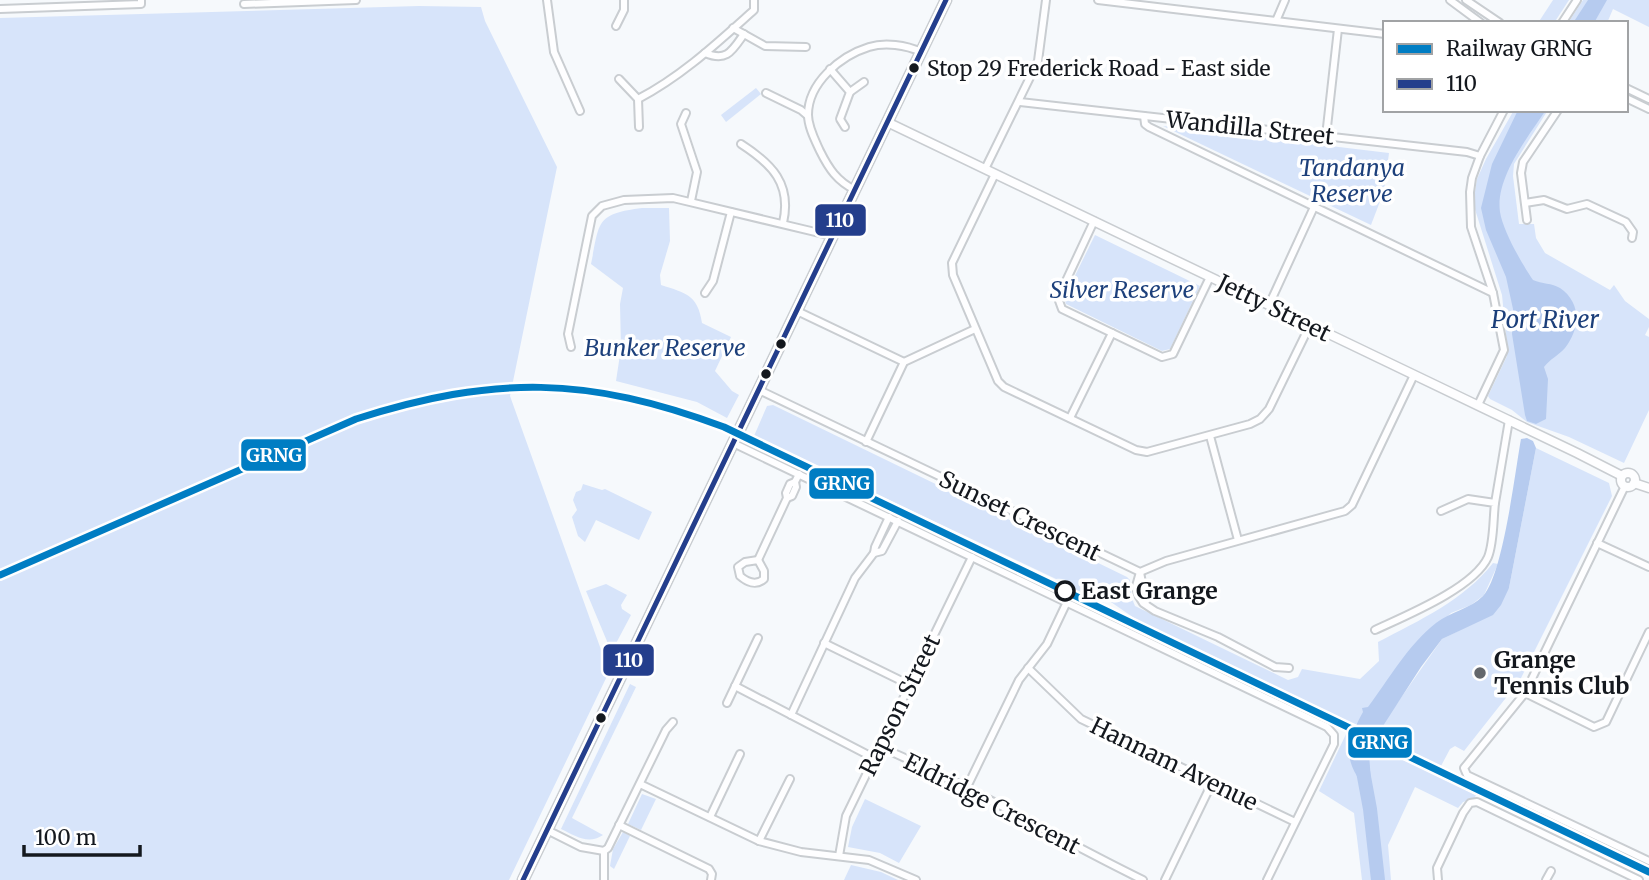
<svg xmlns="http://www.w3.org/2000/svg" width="1649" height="880" font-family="Merriweather,serif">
	<rect width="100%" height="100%" fill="#f6f9fc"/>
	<g fill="#d7e4fa">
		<polygon points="1553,0 1569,0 1554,23 1538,23"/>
		<polygon points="1583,0 1649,0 1649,27 1613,9 1607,23 1568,23"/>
		<polygon points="419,6 481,7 485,21 557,167 510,396 609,672 509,880 0,880 0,18"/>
		<polygon points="756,88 761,94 726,122 721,115"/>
		<polygon points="1514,110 1548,110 1514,164 1513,176 1519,224 1534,224 1536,238 1545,253 1610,290 1614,285 1625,301 1649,319 1649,327 1645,335 1649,337 1649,410 1624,463 1569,437 1527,422 1512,410 1490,399 1488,396 1507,356 1507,345 1502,295 1473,203 1477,179 1486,159"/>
		<polygon points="1163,126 1389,153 1384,191 1371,225"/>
		<path d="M642 208H669L670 241 660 275 661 285C686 293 698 295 702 323L731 337 715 371 732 391 739 395 727 418 697 402 616 381 621 348 620 304 623 288 591 264C600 222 595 214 642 208Z"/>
		<polygon points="1095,235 1200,286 1170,349 1162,351 1066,304 1064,298"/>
		<path d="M773 405 1127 577 1130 580 1131 596 1135 606 1288 680 1298 677 1302 669 1360 679 1379 661 1378 642C1420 620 1464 600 1493 563L1498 564 1484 595 1471 605 1451 613 1399 665 1355 726 1137 620 1108 600 1102 603C1094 599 1082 595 1075 589 1068 582 1068 578 1056 579L754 436 767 406Z"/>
		<polygon points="1536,448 1609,483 1612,496 1520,680 1464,751 1455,746 1450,749 1441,766 1375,735 1442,639 1458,631 1509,588"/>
		<polygon points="583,484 602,490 605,489 652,512 639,540 596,520 585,542 578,536 572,517 577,510 573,500 576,492 581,490"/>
		<polygon points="606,584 627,595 621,605 622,609 631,615 613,649 609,646 586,591"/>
		<path d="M630 684 636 687 572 818 603 835C588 845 576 836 561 829Z"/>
		<polygon points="1347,732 1476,795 1474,799 1463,802 1458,808 1415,787 1388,845 1391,880 1362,880 1354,813 1319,791"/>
		<polygon points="642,794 656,799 641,830 628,824"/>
		<polygon points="865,799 921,826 899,863 880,853 848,847 852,827"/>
		<polygon points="623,832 630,836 614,869 610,866 613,849"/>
		<polygon points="851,865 881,872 898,880 844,880"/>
	</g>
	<g fill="#b6cbef">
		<polygon points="1588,0 1607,0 1594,23 1573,23"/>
		<path d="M1518 110H1546C1528 137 1495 178 1500 212 1503 231 1522 264 1533 280 1542 284 1552 283 1560 288 1582 303 1580 329 1565 348 1559 355 1550 359 1544 367L1548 379 1546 419 1536 424 1527 421 1525 415 1512 334 1513 309 1506 277 1486 230 1481 208 1492 164Z"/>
		<path d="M1527 438 1533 441 1536 448 1509 588 1501 605 1493 615 1442 639 1421 667 1372 743 1369 754 1371 781 1361 782C1342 756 1348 739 1363 712L1362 708 1368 707C1389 679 1408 645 1436 623 1450 612 1470 609 1483 596 1503 575 1515 472 1521 439Z"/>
	</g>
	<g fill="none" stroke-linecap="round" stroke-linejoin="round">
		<polyline stroke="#b6cbef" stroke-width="14" points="1362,766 1370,809 1378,880"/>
		<defs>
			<g id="minor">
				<polyline points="547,0 554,52 580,111"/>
				<polyline points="1098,0 1385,34"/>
				<polyline points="1450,0 1481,23"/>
				<polyline points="1466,0 1500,23"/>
				<polyline points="244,4 356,0"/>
				<polyline points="0,9 141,4 141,0"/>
				<polyline points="1276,21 1285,0"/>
				<polyline points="1562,23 1577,0"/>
				<polyline points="616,26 624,10 624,0"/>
				<polyline points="733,28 765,46 806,47"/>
				<path d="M705 53C727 62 732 51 744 34"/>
				<polyline points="830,69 850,92 840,119 845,127"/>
				<polyline points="619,79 638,99 639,127"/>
				<polyline points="1626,88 1649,99"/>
				<polyline points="850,92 864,82"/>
				<polyline points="766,93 801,110 808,116"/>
				<polyline points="1626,98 1649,109"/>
				<path d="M638 99C682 76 717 43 754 10V0"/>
				<polyline points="1020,102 1467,152 1480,156"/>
				<polyline points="686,113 681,124 697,172 691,201"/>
				<polyline points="1144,116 1145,124 1149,127 1493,293"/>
				<polyline points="1326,136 1338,29"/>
				<path d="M741 144C772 164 792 184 783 223"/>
				<polyline points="985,169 1038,61 1046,0"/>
				<polyline points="995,174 952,263 953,275 998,381 1004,387 1136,450 1147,452 1250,424 1260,419 1269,409 1310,325"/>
				<path d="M855 190C837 181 829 169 820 151 815 140 808 127 808 115 808 83 840 56 869 47 885 42 906 45 921 52"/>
				<polyline points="1525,203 1544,200 1567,209 1587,204 1626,222 1633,232 1632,238"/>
				<polyline points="1527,220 1521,173 1523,162 1558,110"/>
				<polyline points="1094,221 1058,298 1062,309 1162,357 1173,354 1210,277"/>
				<polyline points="705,293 713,281 731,212"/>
				<polyline points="1269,305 1314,207"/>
				<polyline points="797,311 904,362"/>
				<polyline points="571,347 568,334 592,216 602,206 624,200 673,198 832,236"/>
				<polyline points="759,390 1140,572 1166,561 1345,511 1352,505 1414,375"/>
				<polyline points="1478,405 1504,350 1493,293 1471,227 1470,192 1472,178 1480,156 1504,110"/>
				<polyline points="1070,418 1112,333"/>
				<polyline points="1210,436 1238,540"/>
				<polyline points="866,442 904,362 975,329"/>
				<polyline points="733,443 1327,727 1334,735 1334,744 1267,880"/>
				<polyline points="1625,486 1525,693 1464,768 1467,775 1649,861"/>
				<polyline points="787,498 792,496 796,487 795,482"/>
				<polyline points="1495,503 1509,420"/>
				<polyline points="1597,543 1649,567"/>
				<polyline points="874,553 875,547 889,517"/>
				<polyline points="758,560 787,498 786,493 790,484 795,482 799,474"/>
				<path d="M758 560 764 571V579C756 586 747 582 740 576L738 567 745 562Z"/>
				<polyline points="1146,605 1140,572 1136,586 1138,595 1143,603 1155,611 1218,637 1275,667 1289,668"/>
				<path d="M1375 630C1405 616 1474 588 1488 557 1494 542 1493 520 1495 503L1468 499 1441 511"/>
				<polyline points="824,643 910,685"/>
				<polyline points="1028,668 1081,719 1295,822"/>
				<polyline points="735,686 874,758"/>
				<polyline points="1525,693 1594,727 1606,722 1649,632"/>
				<polyline points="727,703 758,638"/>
				<polyline points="791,715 855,578 874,553 882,551 898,521"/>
				<path d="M880 747C970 785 1054 837 1143 880"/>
				<polyline points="640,784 759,841 801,852 869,860 916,880"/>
				<polyline points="966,789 1019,680 1047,644 1066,604"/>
				<polyline points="710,817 740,754"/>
				<polyline points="619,825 709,869 712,874 711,880"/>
				<polyline points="547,830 581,847 604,851 608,848 666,730 673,722"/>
				<polyline points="759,841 790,779"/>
				<polyline points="604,851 604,880"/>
				<polyline points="839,856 846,816 972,557"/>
				<polyline points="1165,880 1212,783"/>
				<polyline points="1438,880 1437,868 1463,813 1470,803 1477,802 1639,880"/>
				<polyline points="1546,880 1551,871"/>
			</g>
			<g id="tertiary">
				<polyline points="887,122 1577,453 1622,476"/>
				<circle cx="1628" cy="480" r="7"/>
				<polyline points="1634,483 1649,488"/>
			</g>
			<polyline id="secondary" points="523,880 946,0"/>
		</defs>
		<use href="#minor" stroke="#c9cdd1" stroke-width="10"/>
		<use href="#tertiary" stroke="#c9cdd1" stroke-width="11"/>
		<use href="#secondary" stroke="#c9cdd1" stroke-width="13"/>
		<use href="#minor" stroke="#fefeff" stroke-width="6"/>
		<use href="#tertiary" stroke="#fefeff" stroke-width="8"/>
		<use href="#secondary" stroke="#fefeff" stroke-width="10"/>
		<defs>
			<polyline id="bus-1" points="523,880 946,0"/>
		</defs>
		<use href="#bus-1" stroke="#fff" stroke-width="10"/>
		<use href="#bus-1" stroke="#243e8c" stroke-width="5"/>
		<defs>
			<path id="rail-1" d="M0 575 356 419C494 375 588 376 724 427L1649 872"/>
		</defs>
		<use href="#rail-1" stroke="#fff" stroke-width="12"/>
		<use href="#rail-1" stroke="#007dc3" stroke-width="7"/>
	</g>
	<g fill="#14181e" stroke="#fff" stroke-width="2.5">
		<circle cx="914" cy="68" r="6"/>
		<circle cx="781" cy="344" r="6"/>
		<circle cx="766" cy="374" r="6"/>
		<circle cx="601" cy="718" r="6"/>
	</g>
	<circle fill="#fff" stroke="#14181e" stroke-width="3.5" cx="1065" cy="591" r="9"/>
	<circle fill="#63676c" stroke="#fff" stroke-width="2.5" cx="1480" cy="673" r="7"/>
	<g text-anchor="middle" stroke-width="7" stroke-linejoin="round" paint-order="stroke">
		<g font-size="21" fill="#14181e" stroke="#fff" text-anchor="start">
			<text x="927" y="76">Stop 29 Frederick Road - East side</text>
		</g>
		<g font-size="23" fill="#14181e" stroke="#fff">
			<text transform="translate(1250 128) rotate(6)" y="8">Wandilla Street</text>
			<text transform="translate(1274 308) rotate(26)" y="8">Jetty Street</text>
			<text transform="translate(1020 516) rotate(26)" y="8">Sunset Crescent</text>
			<text transform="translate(900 705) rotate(-64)" y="8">Rapson Street</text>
			<text transform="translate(1174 764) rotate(26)" y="8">Hannam Avenue</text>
			<text transform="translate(992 804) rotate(27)" y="8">Eldridge Crescent</text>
		</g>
		<g font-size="23" font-style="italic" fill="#1d407b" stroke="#fff">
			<text x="1352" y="176">Tandanya<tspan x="1352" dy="26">Reserve</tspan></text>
			<text x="1122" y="298">Silver Reserve</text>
			<text x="665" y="356">Bunker Reserve</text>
		</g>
		<g font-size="23" font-weight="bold" fill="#14181e" stroke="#fff" text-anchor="start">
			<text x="1081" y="599">East Grange</text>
		</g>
		<g font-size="23" font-weight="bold" fill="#14181e" stroke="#fff" text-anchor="start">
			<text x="1494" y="668">Grange<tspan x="1494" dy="26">Tennis Club</tspan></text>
		</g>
		<g font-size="24" font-style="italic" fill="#1c3f7a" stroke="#fff">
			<text x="1545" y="328">Port River</text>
		</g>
	</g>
	<g stroke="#fff" stroke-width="2.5">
		<rect x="814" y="203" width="53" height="34" rx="7" fill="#243e8c"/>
		<rect x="240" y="438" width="67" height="34" rx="7" fill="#007dc3"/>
		<rect x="808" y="467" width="67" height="33" rx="7" fill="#007dc3"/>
		<rect x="602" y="643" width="53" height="34" rx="7" fill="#243e8c"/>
		<rect x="1347" y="726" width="66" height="33" rx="7" fill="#007dc3"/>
	</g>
	<g font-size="19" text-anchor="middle" font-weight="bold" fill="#fff">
		<text x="840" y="227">110</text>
		<text x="274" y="462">GRNG</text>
		<text x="842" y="490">GRNG</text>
		<text x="629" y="667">110</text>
		<text x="1380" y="749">GRNG</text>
	</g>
	<rect x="1383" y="21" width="245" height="91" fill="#ffffff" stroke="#a1a3a5" stroke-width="2"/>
	<rect x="1397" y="44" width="35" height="10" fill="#007dc3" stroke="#a1a3a5" stroke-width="2"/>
	<text x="1446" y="56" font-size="21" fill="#14181e">Railway GRNG</text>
	<rect x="1397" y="79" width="35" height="10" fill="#243e8c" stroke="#a1a3a5" stroke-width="2"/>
	<text x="1446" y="91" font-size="21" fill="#14181e">110</text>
	<path d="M24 845v10h116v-10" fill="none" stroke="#14181e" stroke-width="3.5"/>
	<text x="35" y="845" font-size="21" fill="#14181e" stroke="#ffffff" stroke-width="5" paint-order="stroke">100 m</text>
</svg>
